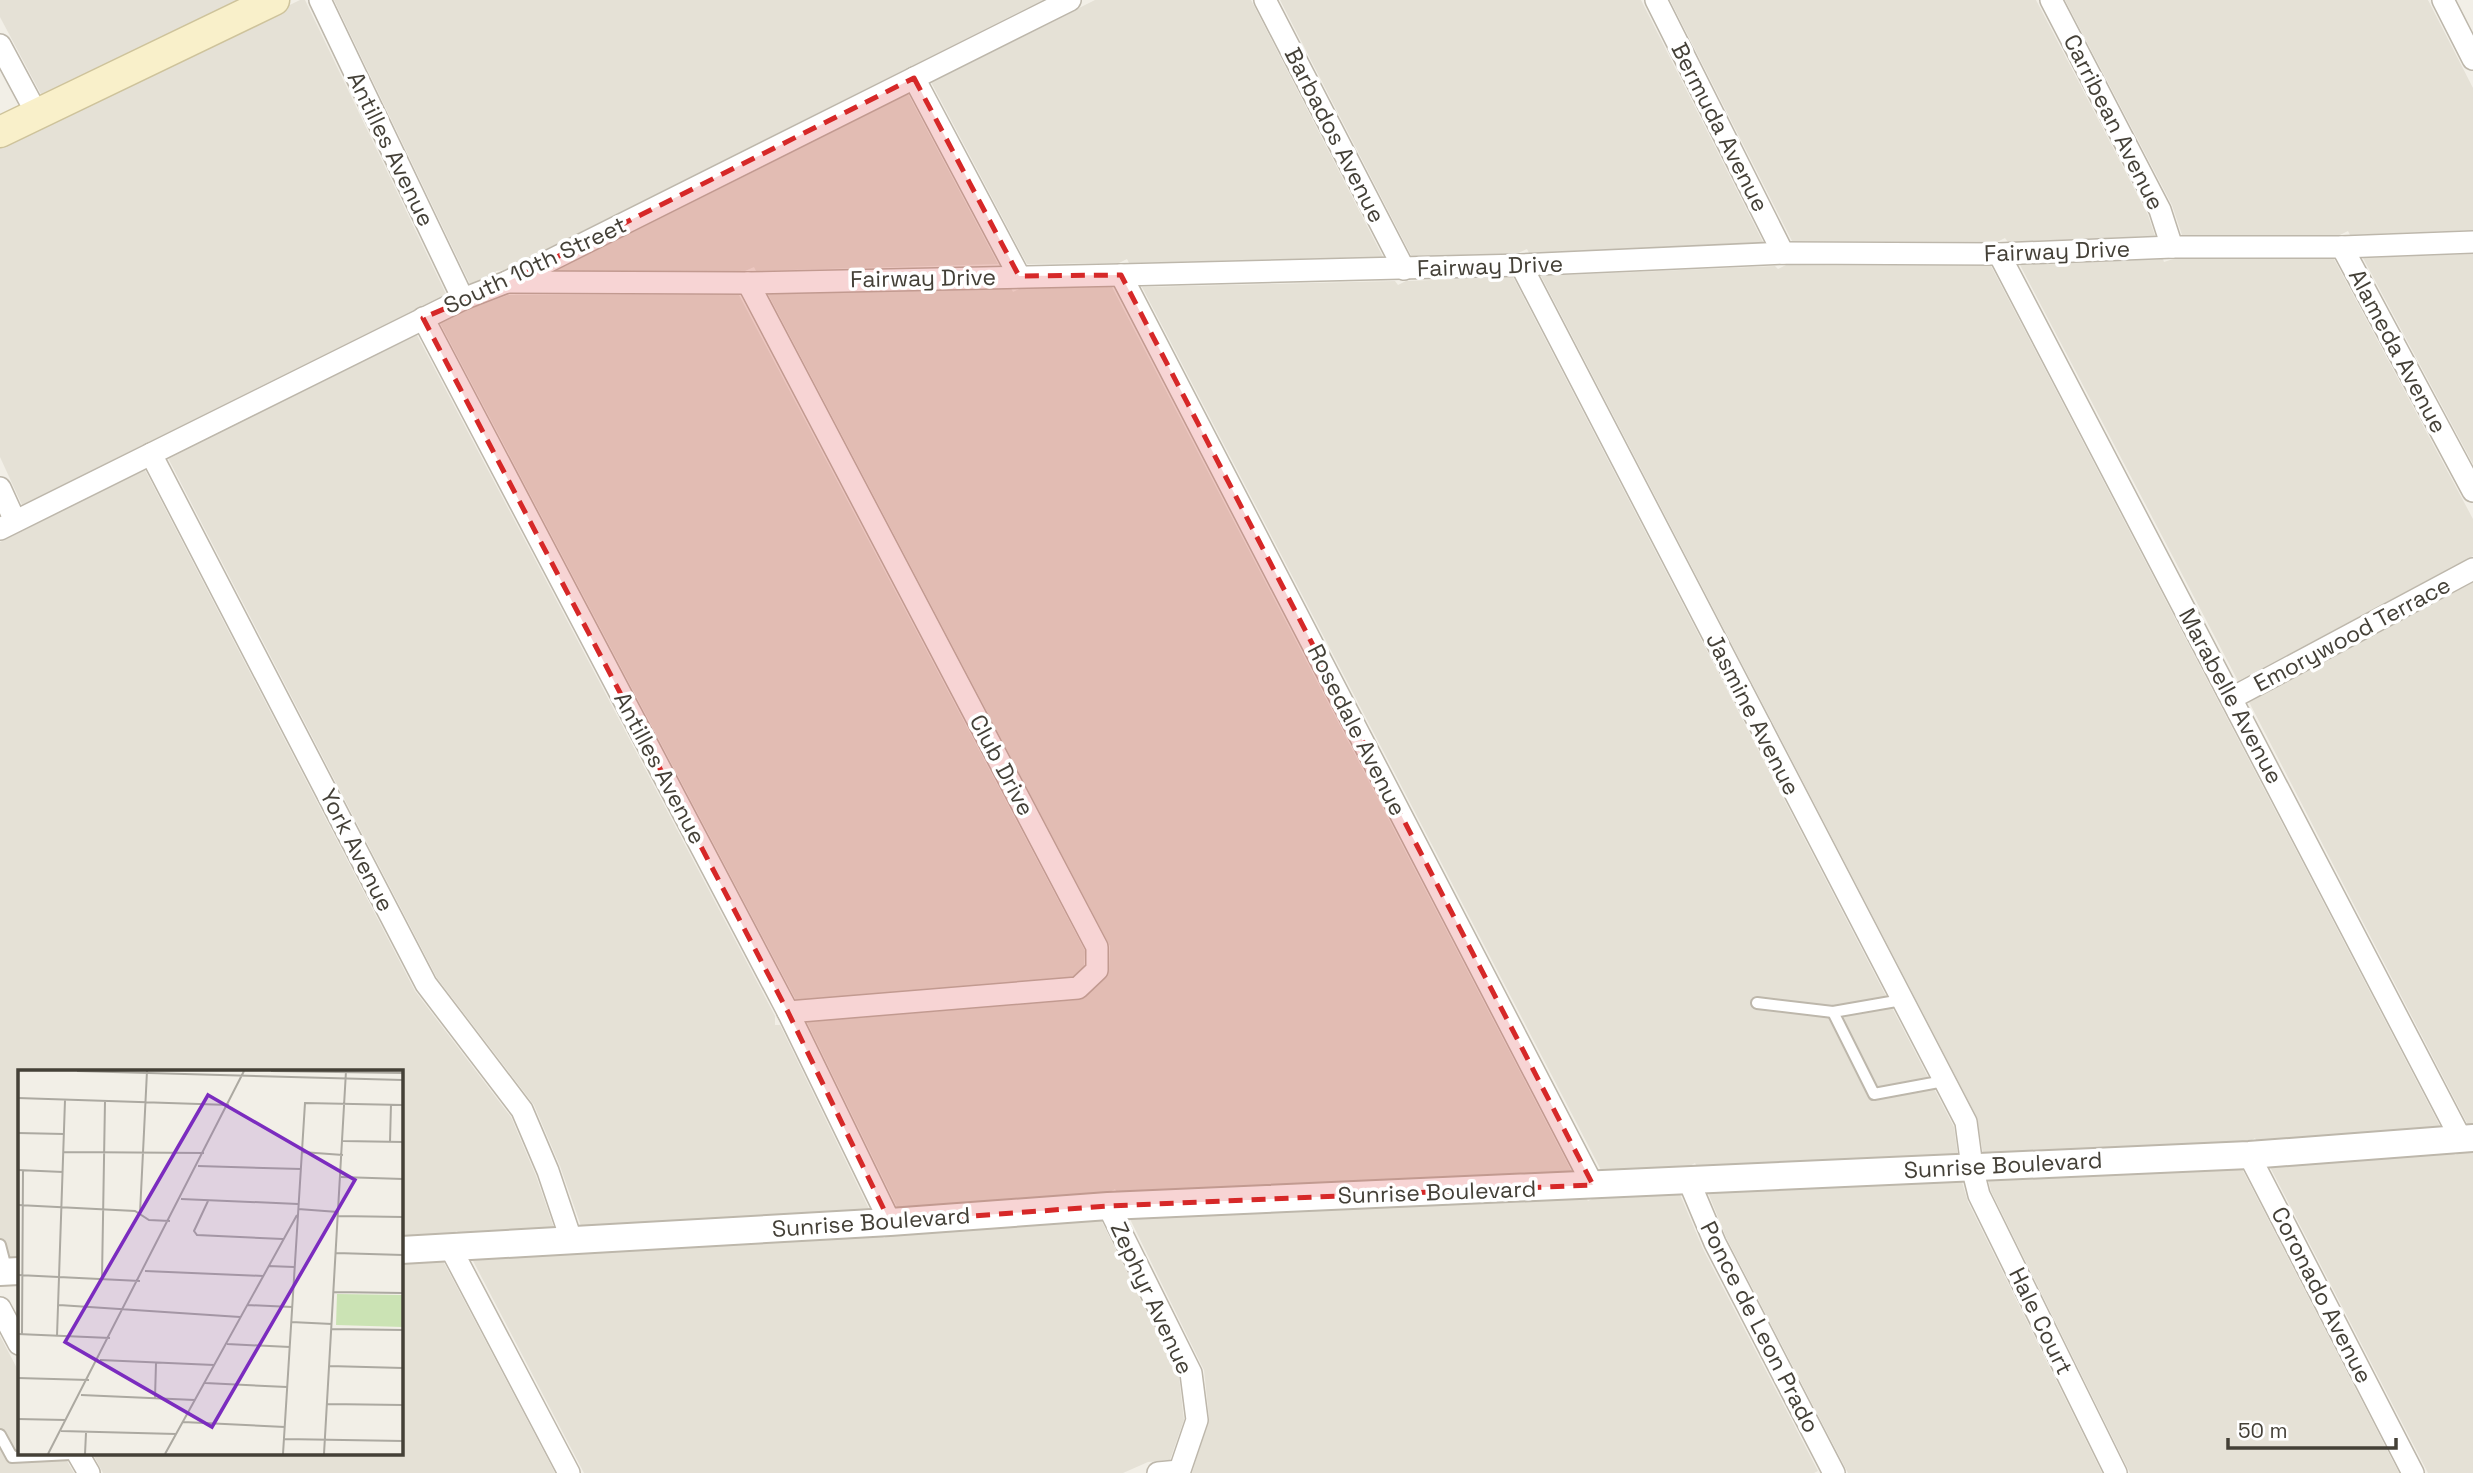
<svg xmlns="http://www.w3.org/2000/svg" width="2473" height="1473" font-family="'Space Grotesk',sans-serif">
	<rect width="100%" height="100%" fill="#f2efe7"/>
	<g fill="#e5e1d6">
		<polygon points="0,0 247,0 43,98 0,17"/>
		<polygon points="300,0 305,0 446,294 22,505 0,457 0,145"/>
		<polygon points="334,0 1043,0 505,270 496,271 495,275 470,284"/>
		<polygon points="1095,0 1251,0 1383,257 1129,263 1127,259 1119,263 1027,264 931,82"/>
		<polygon points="1280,0 1641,0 1763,242 1529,253 1527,249 1518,253 1412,257"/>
		<polygon points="1670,0 2036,0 2148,215 2155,236 2008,242 2005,238 1997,242 1792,241"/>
		<polygon points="2065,0 2428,0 2473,88 2473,230 2350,235 2348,231 2340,235 2182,235 2172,205"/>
		<polygon points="908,94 998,264 756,271 754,267 745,271 556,271"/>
		<polygon points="2473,254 2473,464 2363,258"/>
		<polygon points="2163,259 2164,262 2173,259 2334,259 2473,519 2473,556 2238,681 2020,265"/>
		<polygon points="1786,265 1991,266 2441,1128 2257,1142 2255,1138 2247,1143 1983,1154 1977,1117 1541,276 1775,266 1778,269"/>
		<polygon points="1513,277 1954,1127 1958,1156 1697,1167 1695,1163 1686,1168 1602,1172 1142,287 1395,281 1398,285 1406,281"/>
		<polygon points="1112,287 1573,1174 1117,1193 1115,1189 1106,1194 898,1209 807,1022 1077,1000 1086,996 1105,978 1109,970 1110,946 768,294 1011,288 1013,292 1021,288"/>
		<polygon points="508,295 739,295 1085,951 1084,966 1073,977 796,1000 440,323 467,310"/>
		<polygon points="417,335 775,1016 775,1025 780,1025 870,1211 581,1226 560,1166 534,1105 437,978 168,458"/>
		<polygon points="145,470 415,991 511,1117 536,1176 554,1228 459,1234 457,1231 448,1235 401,1238 401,1072 19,1072 19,1259 0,1260 0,542"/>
		<polygon points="2473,582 2473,1126 2469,1127 2249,702"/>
		<polygon points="2473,1150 2473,1473 2428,1473 2269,1165 2453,1151 2455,1155 2463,1151"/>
		<polygon points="2241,1167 2399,1473 2130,1473 1991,1191 1988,1178"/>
		<polygon points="1961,1179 1968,1202 2102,1473 1848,1473 1726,1237 1707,1190"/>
		<polygon points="1679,1192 1703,1249 1818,1471 1814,1473 1192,1473 1209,1418 1204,1370 1129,1217 1585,1197 1588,1201 1596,1197"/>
		<polygon points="1100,1218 1179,1377 1184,1420 1170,1460 1148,1462 1123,1473 584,1473 471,1257 562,1251 563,1254 573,1251 881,1234 884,1238 892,1233"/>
		<polygon points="442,1259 555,1473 103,1473 93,1454 401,1454 401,1261"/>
		<polygon points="0,1336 19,1372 19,1454 63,1454 74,1473 0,1473"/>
	</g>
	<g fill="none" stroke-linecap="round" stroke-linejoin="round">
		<defs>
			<g id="service">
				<polyline points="1902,1000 1833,1012 1874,1094 1944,1081"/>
				<polyline points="1757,1003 1833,1012"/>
				<polyline points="0,1245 7,1272"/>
				<polyline points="0,1435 12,1457 71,1454"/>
			</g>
			<g id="minor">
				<polyline points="320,0 463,299"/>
				<polyline points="1265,0 1404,269"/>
				<polyline points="1656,0 1783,253"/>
				<polyline points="2051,0 2160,210 2172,247"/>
				<polyline points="2443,0 2473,59"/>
				<polyline points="0,45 37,114"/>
				<polyline points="914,78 1019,276"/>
				<polyline points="2342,247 2473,491"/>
				<polyline points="1999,254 2461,1139"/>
				<polyline points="1521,265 1966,1122 1972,1167 1979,1195 2116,1473"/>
				<polyline points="1121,275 1593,1185"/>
				<polyline points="507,282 748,283 1121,275 1521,265 1783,253 1999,254 2172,247 2342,247 2473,242"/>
				<polyline points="748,283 1097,947 1097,970 1078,988 788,1012"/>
				<polyline points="423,318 788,1012 890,1222"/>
				<polyline points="151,454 426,984 522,1110 548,1171 571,1239"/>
				<polyline points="0,488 15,521"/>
				<polyline points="0,529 463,299 507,282 1070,0"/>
				<polyline points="2232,698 2473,569"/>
				<polyline points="2249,1155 2413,1473"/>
				<polyline points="1688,1179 1715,1243 1834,1473"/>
				<polyline points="1108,1206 1191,1373 1197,1420 1179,1473"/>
				<polyline points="450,1247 569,1473"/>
				<polyline points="0,1308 19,1344"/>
				<polyline points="78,1454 89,1473"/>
				<polyline points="1158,1473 1179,1471"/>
			</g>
			<g id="tertiary">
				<polyline points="401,1250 890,1222 1108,1206 2249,1155 2473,1138"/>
				<polyline points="0,1272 19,1271"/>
			</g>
			<polyline id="secondary" points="0,132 274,0"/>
		</defs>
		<use href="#service" stroke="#bdb7ab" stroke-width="14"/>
		<use href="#minor" stroke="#bdb7ab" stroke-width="24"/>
		<use href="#tertiary" stroke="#bdb7ab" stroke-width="30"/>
		<use href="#secondary" stroke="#cec39b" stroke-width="33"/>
		<use href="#service" stroke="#fff" stroke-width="10"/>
		<use href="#minor" stroke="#fff" stroke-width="21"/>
		<use href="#tertiary" stroke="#fff" stroke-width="26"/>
		<use href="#secondary" stroke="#f9f0ca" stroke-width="30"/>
	</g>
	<path fill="#d62828" fill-opacity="0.2" stroke="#d62828" stroke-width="5" stroke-dasharray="14 9" stroke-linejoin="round" d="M914 78 1019 276 1121 275 1593 1185 1108 1206 890 1222 788 1012 423 318 507 282Z"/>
	<g text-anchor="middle" stroke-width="7" stroke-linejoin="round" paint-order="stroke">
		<g font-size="23" fill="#444037" stroke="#fff">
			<text transform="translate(2114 122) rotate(63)" y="8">Carribean Avenue</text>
			<text transform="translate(1720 127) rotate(63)" y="8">Bermuda Avenue</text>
			<text transform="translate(1335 135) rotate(63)" y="8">Barbados Avenue</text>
			<text transform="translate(391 149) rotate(64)" y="8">Antilles Avenue</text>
			<text transform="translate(2057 251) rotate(-2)" y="8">Fairway Drive</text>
			<text transform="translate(535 265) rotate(-25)" y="8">South 10th Street</text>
			<text transform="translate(1490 266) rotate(-2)" y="8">Fairway Drive</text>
			<text transform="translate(923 278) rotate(-1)" y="8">Fairway Drive</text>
			<text transform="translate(2398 351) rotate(62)" y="8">Alameda Avenue</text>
			<text transform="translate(2352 634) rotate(-28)" y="8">Emorywood Terrace</text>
			<text transform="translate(2231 696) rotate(62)" y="8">Marabelle Avenue</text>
			<text transform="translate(1753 714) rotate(63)" y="8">Jasmine Avenue</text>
			<text transform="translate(1357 730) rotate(63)" y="8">Rosedale Avenue</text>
			<text transform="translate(1002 765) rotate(62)" y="8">Club Drive</text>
			<text transform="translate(660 768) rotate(62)" y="8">Antilles Avenue</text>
			<text transform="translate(357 850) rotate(63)" y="8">York Avenue</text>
			<text transform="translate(2003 1165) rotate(-3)" y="8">Sunrise Boulevard</text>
			<text transform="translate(1437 1192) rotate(-2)" y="8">Sunrise Boulevard</text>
			<text transform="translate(871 1222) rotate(-4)" y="8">Sunrise Boulevard</text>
			<text transform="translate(2322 1295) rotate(63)" y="8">Coronado Avenue</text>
			<text transform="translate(1152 1298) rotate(65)" y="8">Zephyr Avenue</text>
			<text transform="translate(2041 1321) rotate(64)" y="8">Hale Court</text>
			<text transform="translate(1760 1327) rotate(63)" y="8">Ponce de Leon Prado</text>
		</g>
	</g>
	<g transform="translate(18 1070)">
		<rect width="385" height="385" fill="#f2efe7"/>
		<path d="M319 224 385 225V257L318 255Z" fill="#cbe3b4"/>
		<path fill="none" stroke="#aca9a1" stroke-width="2" d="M59 1 385 10M253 1 385 3M0 28 211 35M0 63 46 64M325 71 385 72M372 72 373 34M46 82 186 83M284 82 325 85M180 96 283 99M0 100 45 102M323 107 385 109M163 129 280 134M190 131 176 161 179 165 265 169M0 135 117 141 131 150 152 151M280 139 320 142M122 143 129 1M320 146 385 147M318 183 385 185M250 196 276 197M127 201 245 206M0 205 122 211M84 208 87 31M316 222 385 223M41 235 222 247M229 235 274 237M273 252 314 254M313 259 385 260M0 264 92 268M4 264 5 100M39 266 47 30M209 274 272 277M82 290 196 295M311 296 385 298M0 308 71 310M187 313 269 317M63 325 177 330M137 328 138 293M309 334 385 335M0 349 48 350M165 352 267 357M43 361 158 364M266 369 385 371M30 384 226 1M67 384 68 363M147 384 279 145M265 384 287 33 385 35M306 384 328 1"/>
		<path fill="#7b2cbf" fill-opacity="0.15" stroke="#7b2cbf" stroke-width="3.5" d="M190 25 337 110 194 357 47 272Z"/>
		<rect width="385" height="385" fill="none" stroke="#444037" stroke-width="3.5"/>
	</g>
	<path d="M2228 1438v10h168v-10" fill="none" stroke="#444037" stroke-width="3.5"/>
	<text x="2238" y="1438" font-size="21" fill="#444037" stroke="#ffffff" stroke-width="5" paint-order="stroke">50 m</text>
</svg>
